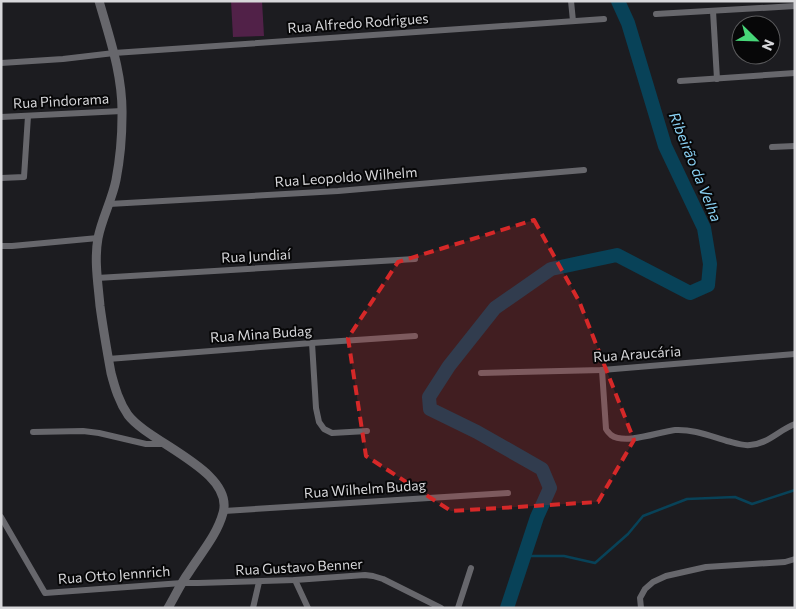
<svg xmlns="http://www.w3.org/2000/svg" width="796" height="609" font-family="Commissioner,sans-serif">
	<rect width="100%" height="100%" fill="#1c1c20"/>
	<polygon fill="#512148" points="231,1 262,1 264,36 233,37"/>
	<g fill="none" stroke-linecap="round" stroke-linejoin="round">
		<polyline stroke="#084258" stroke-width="2.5" points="524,556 564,556 595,563 628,534 643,516 687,499 735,497 752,504 795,490"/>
		<polyline stroke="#084258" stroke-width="14" points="507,608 537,517 550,488 542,469 477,432 430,409 429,397 449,366 495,308 551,269 617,255 690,293 708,285 710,264 704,228 665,146 628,23 618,1"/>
		<g stroke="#67676c" stroke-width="6">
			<polyline points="571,1 573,21"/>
			<polyline points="713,11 717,79"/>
			<polyline points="656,14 795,6"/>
			<polyline points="1,63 63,59 114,53 604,19"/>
			<polyline points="680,81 795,73"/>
			<polyline points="1,117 122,111"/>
			<polyline points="772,147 795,146"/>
			<polyline points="1,178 24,177 28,116"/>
			<polyline points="109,204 338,191 584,170"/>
			<polyline points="1,246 12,246 98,238"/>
			<polyline points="97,278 415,259"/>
			<polyline points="312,343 316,408 319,422 324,429 332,433 367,431"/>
			<polyline points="108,359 312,343 415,336"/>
			<path d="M602 370 606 429C607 431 610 434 611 435 625 445 658 432 675 430 693 429 710 436 727 441 735 443 742 446 750 445 768 444 779 430 795 424"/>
			<polyline points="481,373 602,370 795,354"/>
			<polyline points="33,432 83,431 99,433 146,444 165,444"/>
			<polyline points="224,511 508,493"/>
			<polyline points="1,517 45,593 182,583 198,583 295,580 365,575 373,576 383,579 441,608"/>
			<polyline points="295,580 308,608"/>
			<polyline points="253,608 259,582"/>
			<polyline points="458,608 471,568"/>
			<polyline points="641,608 640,598 645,589 653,582 666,576 706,567 785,562 795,559"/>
		</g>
		<path stroke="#67676c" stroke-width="9" d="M99 1C110 39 123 76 122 116 122 137 120 159 116 180 112 200 102 218 98 238 94 260 98 283 100 306 103 328 107 351 111 373 115 388 119 402 128 415 149 443 235 471 223 513 217 535 201 553 189 572 181 583 175 596 168 608"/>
	</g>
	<path fill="#d62828" fill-opacity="0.2" stroke="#d62828" stroke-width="4" stroke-dasharray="10 6" stroke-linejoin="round" d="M534 220 579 301 634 440 598 502 451 511 366 456 348 338 398 262Z"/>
	<g text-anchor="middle" stroke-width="4" stroke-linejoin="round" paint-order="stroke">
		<g font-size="14" fill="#d7d7da" stroke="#070708">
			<text transform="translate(358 23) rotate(-4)" y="5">Rua Alfredo Rodrigues</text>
			<text transform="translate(61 101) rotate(-3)" y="5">Rua Pindorama</text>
			<text transform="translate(346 177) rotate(-4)" y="5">Rua Leopoldo Wilhelm</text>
			<text transform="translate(256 256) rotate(-3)" y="5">Rua Jundiaí</text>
			<text transform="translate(261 334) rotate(-4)" y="5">Rua Mina Budag</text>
			<text transform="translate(637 354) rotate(-4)" y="5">Rua Araucária</text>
			<text transform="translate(365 489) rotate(-4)" y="5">Rua Wilhelm Budag</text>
			<text transform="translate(299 567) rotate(-3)" y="5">Rua Gustavo Benner</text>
			<text transform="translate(114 575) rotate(-4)" y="5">Rua Otto Jennrich</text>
		</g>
		<g font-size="15" font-style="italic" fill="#89cff1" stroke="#070708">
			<text transform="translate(695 167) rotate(68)" y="5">Ribeirão da Velha</text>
		</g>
	</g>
	<rect width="796" height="609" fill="none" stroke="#d7d7da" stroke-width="5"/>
	<g transform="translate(756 40) rotate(113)"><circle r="24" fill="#070708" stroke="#5a5a5c"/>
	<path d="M0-4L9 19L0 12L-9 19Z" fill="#47d779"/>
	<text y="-8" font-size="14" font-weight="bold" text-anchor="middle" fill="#d7d7da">N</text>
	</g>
</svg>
